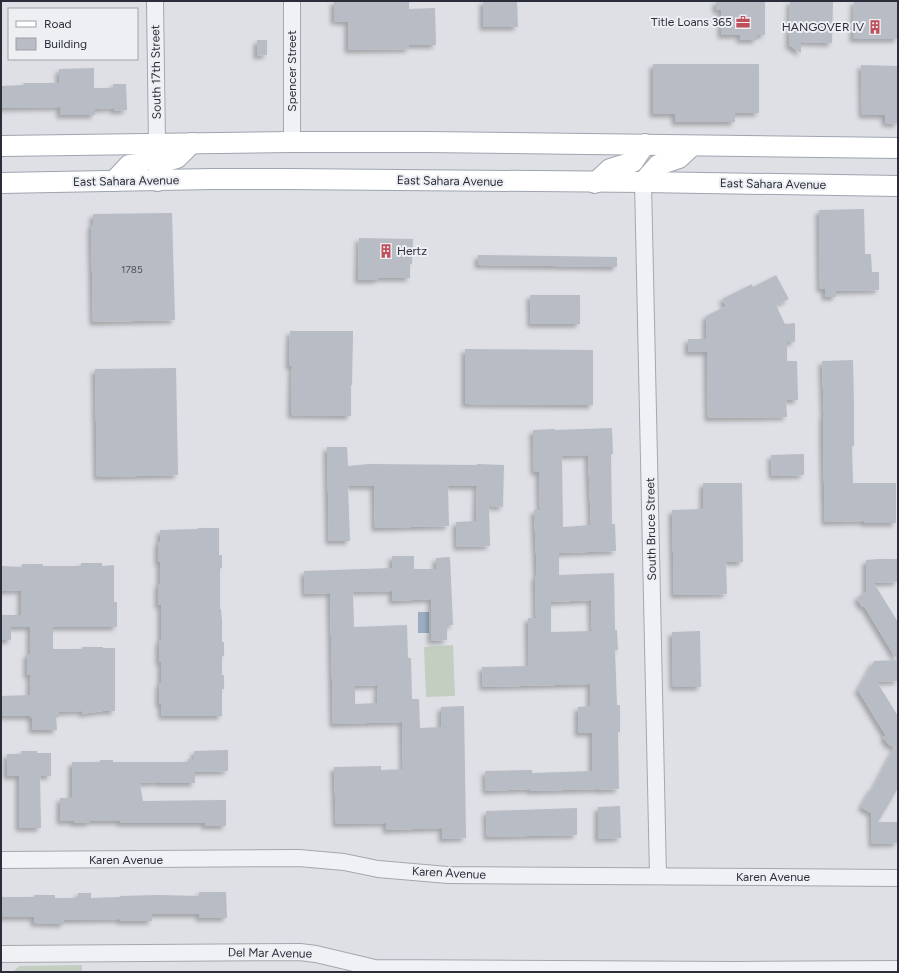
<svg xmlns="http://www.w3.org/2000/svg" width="899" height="973" font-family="Figtree,sans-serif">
	<defs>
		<filter id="shadow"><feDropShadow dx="-3.5" dy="3.5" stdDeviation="2" flood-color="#0004"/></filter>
	</defs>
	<rect width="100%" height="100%" fill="#dee0e5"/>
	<g fill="#c3cec0">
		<polygon points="453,645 455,696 426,697 424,647"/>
		<polygon points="82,965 82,972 13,972 19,966"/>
	</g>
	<rect fill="#9cadc2" x="418" y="612" width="11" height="21"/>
	<g fill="#b8bcc5" fill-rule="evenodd" filter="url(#shadow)">
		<polygon points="334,1 409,1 409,9 435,8 436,45 409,45 409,49 348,50 348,22 334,21"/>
		<polygon points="483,1 517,1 518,27 483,27"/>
		<polygon points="716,1 765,1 765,35 757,35 757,40 740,40 740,35 721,35 721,10 716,10"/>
		<polygon points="790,1 833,1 832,43 801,42 801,53 789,45"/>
		<polygon points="854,1 898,1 898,39 853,39"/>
		<polygon points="257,40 267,40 267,55 257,56"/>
		<polygon points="653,64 759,64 759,113 735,113 735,122 675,122 675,114 653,114"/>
		<polygon points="861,65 898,66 898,124 885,123 885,115 862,115"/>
		<polygon points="94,68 94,88 113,88 113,84 126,84 127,110 114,111 114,108 95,109 95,115 60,115 60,107 1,108 1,86 24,85 23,83 59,83 59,69"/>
		<polygon points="864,209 865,254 871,254 872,272 879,272 879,290 836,291 836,297 825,297 825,289 820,289 819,210"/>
		<polygon points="172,213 175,320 93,322 91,225 93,225 93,214"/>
		<polygon points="359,238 413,239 412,264 410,264 410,278 378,278 378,280 358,280"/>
		<polygon points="478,255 617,257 617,267 478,265"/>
		<polygon points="776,275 789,299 776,305 785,324 795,323 795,342 787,342 787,361 797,361 798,400 786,400 787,417 708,418 707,352 688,352 688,339 706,339 706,316 726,306 722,299 752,284 753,287"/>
		<polygon points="530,295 580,295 580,324 531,324"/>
		<polygon points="290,331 353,331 352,385 351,385 351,416 291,415 292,366 289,366"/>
		<polygon points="465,349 593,350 593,405 465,404"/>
		<polygon points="853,360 854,406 854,446 852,446 853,483 896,483 896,523 864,523 864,521 825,522 823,446 823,415 824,415 822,361"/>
		<polygon points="176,368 178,475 97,477 95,369"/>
		<path d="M612 428 613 454H611L612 524H615L616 551 559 553V575L614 573 615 630H617L618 650H615L617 705H620V732H618L619 789 598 790V789L530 791V789L486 791 485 771 532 770V773L592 771V733H578V707L590 706V684L483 687 482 667 529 666 528 618H536L535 576H537L534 510H540L539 472H534L533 430 555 429V430ZM588 455 591 525 563 527 562 456ZM591 600 592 631 551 632V602Z"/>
		<polygon points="327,447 347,447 348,466 369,464 477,465 477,464 504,465 503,507 489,506 490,546 457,547 456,522 476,521 477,486 448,486 449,526 375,528 374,486 348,486 350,541 329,541"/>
		<polygon points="804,454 804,475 772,476 771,455"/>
		<polygon points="703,483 742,483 743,562 726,562 727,594 674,595 672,510 702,509 702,508 703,508"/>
		<polygon points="198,528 219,528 219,555 222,555 222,568 220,568 220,609 221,609 222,621 222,642 224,642 224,656 222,656 222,675 224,675 224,689 222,689 222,716 162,716 161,704 159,704 159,683 161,683 161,662 159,662 159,640 161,640 161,605 158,605 158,584 160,584 160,562 158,562 158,542 160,542 160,530 198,529"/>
		<path d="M392 556H414V569H436V558L450 557 453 625H447V640L431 641V599L392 601V591L353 592 354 627 407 625 408 658H411L412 699H419L420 728 441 727V707L464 706 466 838 442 839V828L386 830V823L336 824 334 767 381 766V770L403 769 402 722 333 724 330 593 305 594 304 571 392 568ZM378 685 377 703 355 704V686Z"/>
		<polygon points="878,559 898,559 898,582 874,583 898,622 898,681 877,682 898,716 898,788 890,802 878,822 898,822 898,843 872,844 871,813 861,807 871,789 874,787 895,747 889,745 883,737 886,736 858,690 874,661 897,660 864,606 862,607 857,598 859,597 859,596 866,592 866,560"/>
		<polygon points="81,563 102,563 102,566 114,565 114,602 117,602 117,627 53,627 53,649 82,649 82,647 103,647 103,648 115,648 115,711 103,711 82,714 82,711 59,712 59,717 56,717 57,730 32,730 32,718 30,718 30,716 1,716 1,696 30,695 30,675 27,675 27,654 30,654 30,627 11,627 11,640 1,640 1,615 21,615 21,590 1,591 1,566 22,567 22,564 43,564 43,566 81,566"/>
		<polygon points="700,631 701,687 673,687 672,632"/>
		<polygon points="228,750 228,771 195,772 195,783 160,783 160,782 140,783 143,801 226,800 226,826 205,826 205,823 120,823 120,821 90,821 90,823 74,823 74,821 60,821 60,798 70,798 70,797 72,797 72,762 100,762 100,760 113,760 113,762 188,762 188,759 194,759 194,751"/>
		<polygon points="21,751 37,751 37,753 51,753 51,776 41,776 40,778 41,828 19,828 19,776 7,776 7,754 21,754"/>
		<polygon points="620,806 621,838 598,839 598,807"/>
		<polygon points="577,808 577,835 487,837 486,811"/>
		<polygon points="199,892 226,892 227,918 199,918 199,914 152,914 152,921 120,921 120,919 64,920 64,924 34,923 34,917 1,917 1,897 34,897 34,895 55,895 55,898 78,898 78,893 91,893 91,898 120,897 120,896 159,895 199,896"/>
	</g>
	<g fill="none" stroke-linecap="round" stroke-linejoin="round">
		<defs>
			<g id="minor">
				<polyline points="155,1 157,144"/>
				<polyline points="292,1 292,142"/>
				<polyline points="643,182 658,876"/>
				<polyline points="1,860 299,858 344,862 378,869 448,875 898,878"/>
				<polyline points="1,954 300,952 316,954 375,968 734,970 898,969"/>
			</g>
			<g id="major">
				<polyline points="1,146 292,142 427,142 898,148"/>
				<polyline points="114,181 129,165 138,164 145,160 151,155 157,144"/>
				<polyline points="158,181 159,168 162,164 167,161 177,158 192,143"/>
				<polyline points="643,182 658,165 679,158 692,146"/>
				<polyline points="1,183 212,179 286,179 643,182 898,186"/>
				<polyline points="595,183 610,169 633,162 645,144"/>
			</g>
		</defs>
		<use href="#minor" stroke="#a4a7ae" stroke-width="18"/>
		<use href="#major" stroke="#9ea4b0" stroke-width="22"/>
		<use href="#minor" stroke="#f0f1f4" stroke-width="16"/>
		<use href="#major" stroke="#fff" stroke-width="20"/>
	</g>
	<defs>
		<symbol id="office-bare" viewBox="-9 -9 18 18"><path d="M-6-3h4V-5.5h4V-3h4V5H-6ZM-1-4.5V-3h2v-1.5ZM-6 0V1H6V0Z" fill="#be4f5b" stroke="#edeff3" stroke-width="2.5" paint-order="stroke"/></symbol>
		<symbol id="building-bare" viewBox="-9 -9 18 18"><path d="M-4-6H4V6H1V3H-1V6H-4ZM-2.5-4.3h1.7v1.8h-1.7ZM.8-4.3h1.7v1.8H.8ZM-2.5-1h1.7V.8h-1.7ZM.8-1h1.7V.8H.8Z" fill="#be4f5b" stroke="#edeff3" stroke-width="2.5" paint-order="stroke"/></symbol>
	</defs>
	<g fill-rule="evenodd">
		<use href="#office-bare" x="733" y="12" width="20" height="20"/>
		<use href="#building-bare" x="865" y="17" width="20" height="20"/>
		<use href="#building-bare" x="376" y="241" width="20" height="20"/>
	</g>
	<g text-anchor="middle" stroke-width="4" stroke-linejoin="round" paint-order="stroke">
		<g font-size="10" fill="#4d525d">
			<text x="132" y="273">1785</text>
		</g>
		<g font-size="12" fill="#292e3a" stroke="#edeff3" text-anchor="end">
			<text x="732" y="26">Title Loans 365</text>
			<text x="864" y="31">HANGOVER IV</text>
			<text x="397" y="255" text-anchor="start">Hertz</text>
		</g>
		<g font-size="12" fill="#292e3a" stroke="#edeff3">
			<text transform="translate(292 71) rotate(-90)" y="4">Spencer Street</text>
			<text transform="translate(156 72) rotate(-91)" y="4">South 17th Street</text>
			<text transform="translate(126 181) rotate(-1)" y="4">East Sahara Avenue</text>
			<text transform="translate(450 181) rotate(1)" y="4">East Sahara Avenue</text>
			<text transform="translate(773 184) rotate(1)" y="4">East Sahara Avenue</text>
			<text transform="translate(651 529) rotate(-91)" y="4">South Bruce Street</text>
			<text x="126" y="864">Karen Avenue</text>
			<text transform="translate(449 873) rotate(3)" y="4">Karen Avenue</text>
			<text x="773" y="881">Karen Avenue</text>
			<text transform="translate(270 953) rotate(1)" y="4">Del Mar Avenue</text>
		</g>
	</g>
	<rect width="899" height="973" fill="none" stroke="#292e3a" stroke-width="4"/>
	<rect x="8" y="8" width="130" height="52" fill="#edeff3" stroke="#9fa2a9"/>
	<rect x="16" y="21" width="20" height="6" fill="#ffffff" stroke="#9fa2a9"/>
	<text x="44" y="28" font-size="12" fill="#292e3a">Road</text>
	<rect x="16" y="38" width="20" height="12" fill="#b8bcc5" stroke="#9fa2a9"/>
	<text x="44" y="48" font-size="12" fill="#292e3a">Building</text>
</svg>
